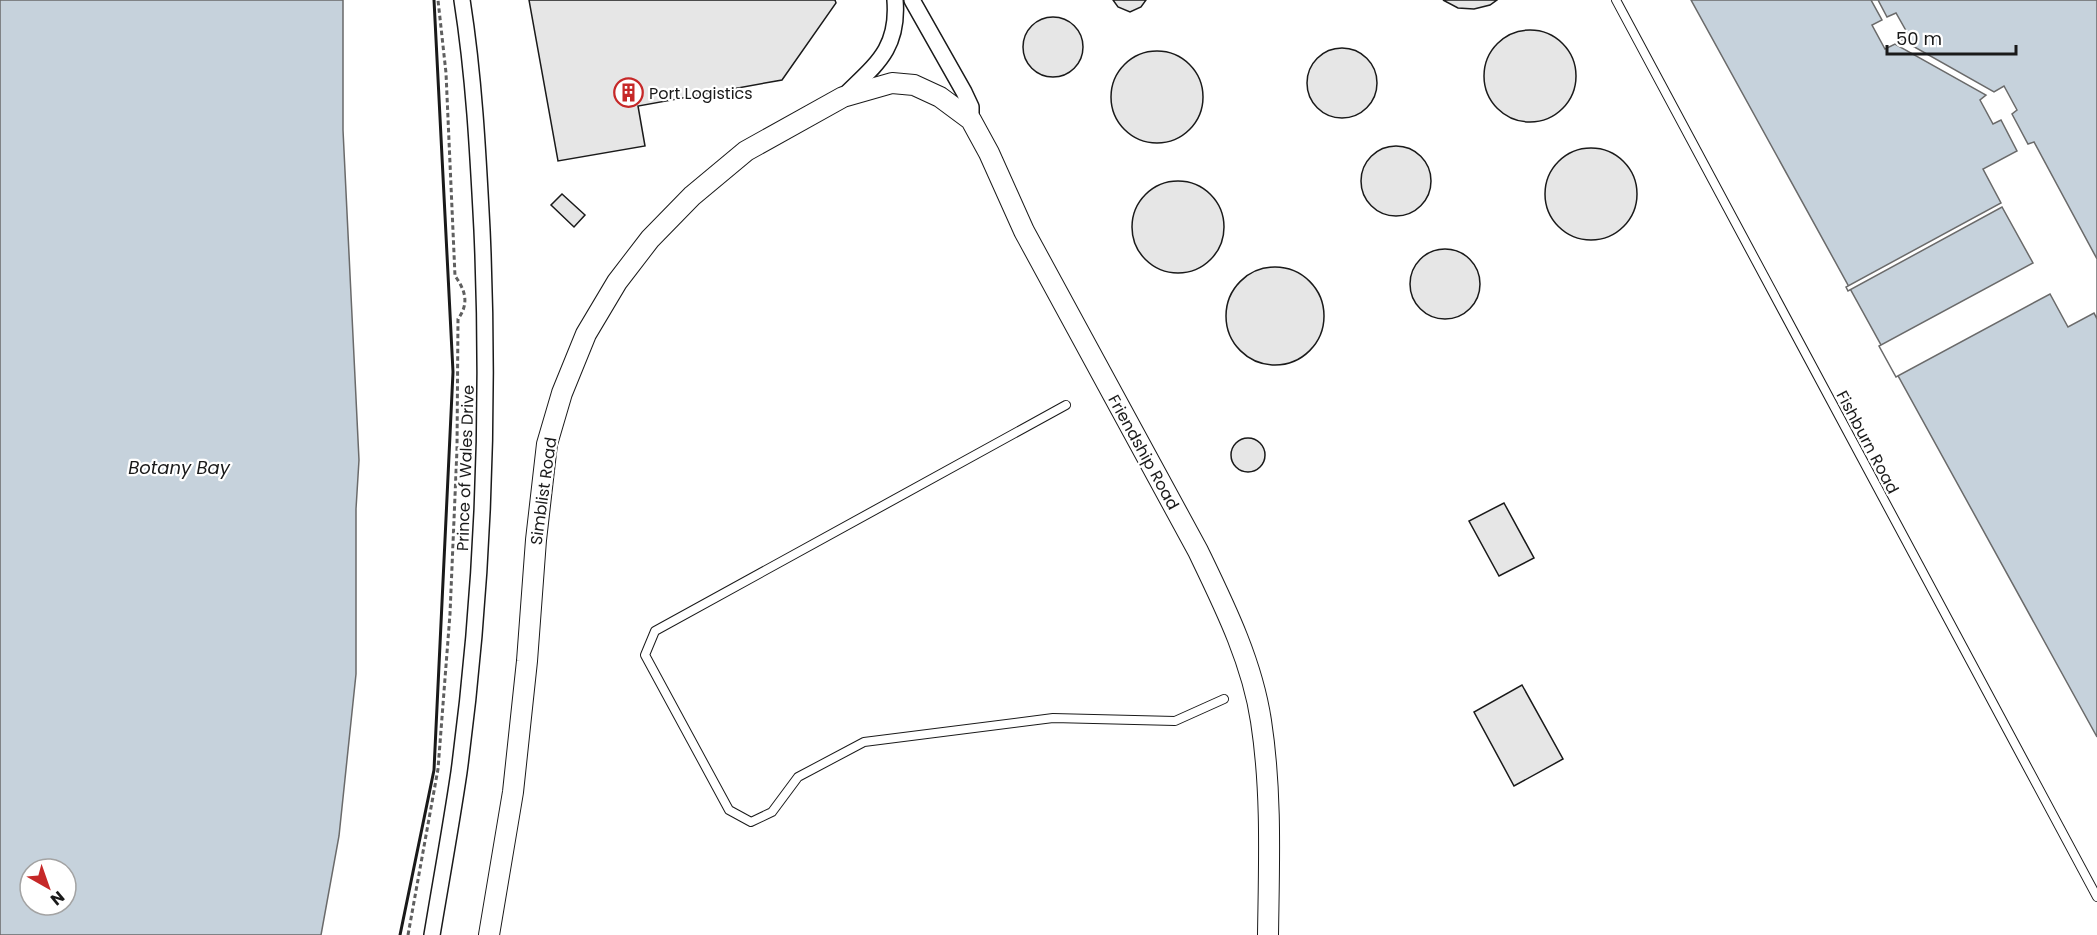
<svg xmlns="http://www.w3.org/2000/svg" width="2097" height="935" font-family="Poppins,sans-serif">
	<rect width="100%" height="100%" fill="#fff"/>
	<g fill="#c6d2dc" stroke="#6a6a6a" stroke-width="1.5" fill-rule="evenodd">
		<path d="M0 0H343V130L359 460 356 509V674L339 836 321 935H0ZM30 869H66V905H30Z"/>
		<polygon points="1691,0 2097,0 2097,737"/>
	</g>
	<polygon fill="#fff" stroke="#6a6a6a" stroke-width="1.5" points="1871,0 1878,0 1887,17 1896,13 1909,36 1902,40 1994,92 2004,86 2017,110 2012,114 2028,144 2034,142 2097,259 2097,319 2094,313 2068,327 2050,294 1896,377 1879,346 2033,263 2002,207 1848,291 1846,287 2001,203 1983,169 2017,151 2001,120 1993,124 1980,100 1986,95 1895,44 1885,49 1872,25 1882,20"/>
	<g fill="#e6e6e6" stroke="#1a1a1a" stroke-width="1.5">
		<polygon points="529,0 835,0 836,3 782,80 638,106 645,146 558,161"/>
		<polygon points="1113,0 1146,0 1141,7 1130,12 1118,7"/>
		<polygon points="1443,0 1497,0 1490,5 1474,9 1458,8"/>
		<circle cx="1053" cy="47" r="30"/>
		<circle cx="1530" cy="76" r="46"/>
		<circle cx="1342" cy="83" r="35"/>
		<circle cx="1157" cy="97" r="46"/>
		<circle cx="1396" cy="181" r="35"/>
		<circle cx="1591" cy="194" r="46"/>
		<circle cx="1178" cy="227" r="46"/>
		<polygon points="562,194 585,215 574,227 551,205"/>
		<circle cx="1445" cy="284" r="35"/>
		<circle cx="1275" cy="316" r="49"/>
		<circle cx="1248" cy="455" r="17"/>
		<polygon points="1504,503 1534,558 1499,576 1469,521"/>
		<polygon points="1522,685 1563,759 1514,786 1474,712"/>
	</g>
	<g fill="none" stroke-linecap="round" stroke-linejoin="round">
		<defs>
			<g id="service">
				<polyline points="1616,0 2097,897"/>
				<polyline points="1066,405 655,631 645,655 729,810 751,822 772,812 798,777 864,742 1053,718 1175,721 1224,699"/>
			</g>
			<g id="minor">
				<polyline points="912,0 964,92 971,107 971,120"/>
				<path d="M843 97C875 65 899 50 895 0"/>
				<path d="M432 935C441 881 451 826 459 772 483 592 490 411 482 230 478 153 474 76 462 0"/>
			</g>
			<path id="tertiary" d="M489 935 513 792 527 661 536 540 547 444 562 393 586 334 617 282 650 239 692 196 746 151 843 97 892 83 914 85 940 97 971 120 989 153 1024 231 1198 551C1224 605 1252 661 1261 721 1272 792 1269 864 1268 935"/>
		</defs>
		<use href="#service" stroke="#1a1a1a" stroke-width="10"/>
		<use href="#minor" stroke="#1a1a1a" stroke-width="18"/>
		<use href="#tertiary" stroke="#1a1a1a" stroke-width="22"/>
		<path stroke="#5f5f5f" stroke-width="3" stroke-dasharray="4.5 3" stroke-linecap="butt" d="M408 935 438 769 450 614 457 449 458 319C469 304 466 291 455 276L446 73 438 0"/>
		<use href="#service" stroke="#fff" stroke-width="8"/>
		<use href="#minor" stroke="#fff" stroke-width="15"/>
		<use href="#tertiary" stroke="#fff" stroke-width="20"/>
		<polyline stroke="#1a1a1a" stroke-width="3" points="400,935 434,770 453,372 434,0"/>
	</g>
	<defs>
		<symbol id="building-ring" viewBox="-11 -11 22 22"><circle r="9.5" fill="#fff" stroke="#c62828" stroke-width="1.5"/><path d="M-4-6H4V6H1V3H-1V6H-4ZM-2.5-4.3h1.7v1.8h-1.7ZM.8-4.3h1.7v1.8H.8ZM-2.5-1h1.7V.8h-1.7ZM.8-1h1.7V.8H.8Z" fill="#c62828"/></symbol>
	</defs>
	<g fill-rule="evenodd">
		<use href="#building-ring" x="612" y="76" width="33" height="33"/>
	</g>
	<g text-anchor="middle" stroke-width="4.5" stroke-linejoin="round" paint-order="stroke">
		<g font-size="16" fill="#1a1a1a" stroke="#fff" text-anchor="start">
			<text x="649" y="99">Port Logistics</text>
		</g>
		<g font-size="16" fill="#1a1a1a" stroke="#fff">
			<text transform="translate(1868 442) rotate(62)" y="6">Fishburn Road</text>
			<text transform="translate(1144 452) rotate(61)" y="6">Friendship Road</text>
			<text transform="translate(465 468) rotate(-88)" y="6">Prince of Wales Drive</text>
			<text transform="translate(543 491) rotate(-82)" y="6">Simblist Road</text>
		</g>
		<g font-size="18" font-style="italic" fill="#1a1a1a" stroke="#fff">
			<text x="179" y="474">Botany Bay</text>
		</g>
	</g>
	<g transform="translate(48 887) rotate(140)"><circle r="28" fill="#ffffff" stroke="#a3a3a3" stroke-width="1.5"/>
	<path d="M0-4.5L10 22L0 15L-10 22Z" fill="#c62828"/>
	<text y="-9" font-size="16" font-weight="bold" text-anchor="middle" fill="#1a1a1a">N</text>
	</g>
	<path d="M1887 45v9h129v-9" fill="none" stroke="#1a1a1a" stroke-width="3"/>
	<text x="1896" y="45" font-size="18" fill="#1a1a1a" stroke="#ffffff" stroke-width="4.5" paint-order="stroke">50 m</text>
</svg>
